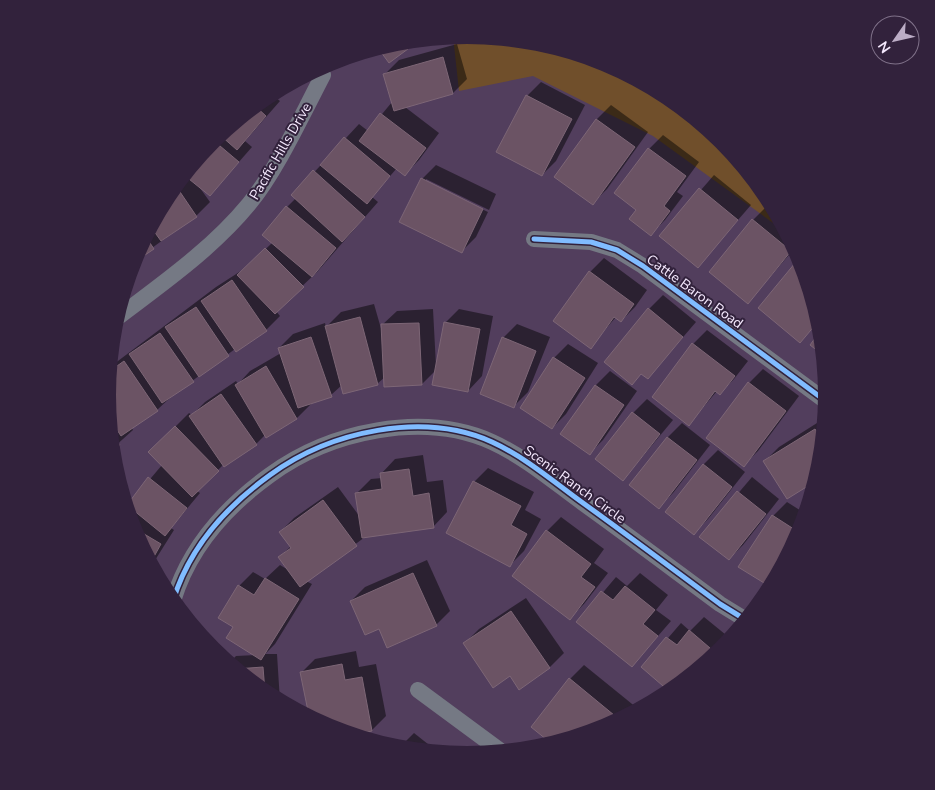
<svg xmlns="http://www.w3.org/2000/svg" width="935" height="790" font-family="'Nunito Sans',sans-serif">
	<rect width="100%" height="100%" fill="#523e5d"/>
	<polygon fill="#704f2b" points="468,35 538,42 606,63 668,96 722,141 767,195 787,233 653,136 533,76 459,91 453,36"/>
	<g fill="#0007">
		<polygon points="457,44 467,79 453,93 405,107 439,133 419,160 405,174 397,168 372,197 378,202 317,272 276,311 280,316 266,330 235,349 172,396 157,410 132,428 133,430 113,448 108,395 110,367 216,287 247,267 273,242 287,207 296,198 293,195 359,124 368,131 392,102 385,74 399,60"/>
		<polygon points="541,82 585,105 556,161 542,175 527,96"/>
		<polygon points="271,94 280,101 245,141 252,147 210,195 200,188 210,202 196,216 134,261 168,195 213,140"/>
		<polygon points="611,105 648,132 607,189 593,203 556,176 597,119"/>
		<polygon points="663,135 699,162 677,192 683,196 665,220 651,234 638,209 649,149"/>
		<polygon points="436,165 496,194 489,210 426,179 426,182 488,212 476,237 462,251 422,179"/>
		<polygon points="714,175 751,205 698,266 661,236"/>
		<polygon points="767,206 777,214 795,248 748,302 753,220"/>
		<polygon points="604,258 647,290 635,307 621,321 616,317 590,347 590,272"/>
		<polygon points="800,258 819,321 800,341 759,308"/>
		<polygon points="663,295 696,322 648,378 649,309"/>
		<polygon points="374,304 382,332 382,325 397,311 433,309 436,366 445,323 459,309 493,316 482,376 468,391 436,370 422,384 385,377 377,384 342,385 331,395 311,404 297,418 267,436 266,434 256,444 224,464 197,491 200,493 171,528 174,530 152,565 135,532 125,502 129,504 162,465 150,452 189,413 192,415 205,402 236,381 238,384 250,371 281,353 279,348 293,334 325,323 326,327 341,312"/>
		<polygon points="517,324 550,337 528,392 514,406 503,338"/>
		<polygon points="707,330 748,361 734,379 720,393 717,391 689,424 693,344"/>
		<polygon points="568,344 598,363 566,414 552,428 554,358"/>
		<polygon points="763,369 799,396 758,451 744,465 708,438 749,383"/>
		<polygon points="610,371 637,391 603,440 589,454 562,434 596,385"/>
		<polygon points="647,399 673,420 623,480 633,413"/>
		<polygon points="825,418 821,466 765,461 779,447"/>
		<polygon points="682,423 710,445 673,493 659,507 631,485 668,437"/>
		<polygon points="718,450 745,472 708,519 694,533 666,512 704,464"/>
		<polygon points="423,455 427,482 443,480 447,512 433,527 365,537 306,581 312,584 275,644 265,654 277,654 280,701 267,694 229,663 236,656 256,655 235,627 239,586 253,572 265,579 280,565 290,571 280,557 291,546 280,532 294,518 338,487 360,517 357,493 371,479 382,478 381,474 395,459"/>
		<polygon points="488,468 534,492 525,510 541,519 524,551 510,565 474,482"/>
		<polygon points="752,477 779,499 743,545 729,559 701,537"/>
		<polygon points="787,502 806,514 800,533 776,577 769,585 773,516"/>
		<polygon points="561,517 604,549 594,563 608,573 584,604 570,618 514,576 547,531"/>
		<polygon points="427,560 450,611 436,625 351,601 365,587"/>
		<polygon points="640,573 668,595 656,610 671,621 632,666 578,622 616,577 627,586"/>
		<polygon points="526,598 564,653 550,667 510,675 465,643 479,629"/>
		<polygon points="704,617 731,639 722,650 671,691 643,667 681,623 690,631"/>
		<polygon points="356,651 359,667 376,664 386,716 372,730 352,734 329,727 310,717 301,673 315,659"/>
		<polygon points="584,665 637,708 633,713 605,728 570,679"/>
		<polygon points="414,733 438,752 399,748"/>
	</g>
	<g fill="#6b5364" stroke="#7d6676">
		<polygon points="420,40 389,63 378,48 398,42"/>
		<polygon points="443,57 453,94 394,111 383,74"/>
		<polygon points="526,95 572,119 542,176 496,152"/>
		<polygon points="255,106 266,116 237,150 220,135"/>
		<polygon points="380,113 426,148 405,176 359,141"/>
		<polygon points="596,119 635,147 593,205 554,177"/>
		<polygon points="344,137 390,176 367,204 320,165"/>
		<polygon points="213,140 239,162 210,196 184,175"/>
		<polygon points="648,148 686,176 664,206 670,211 651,236 629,219 636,210 614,193"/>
		<polygon points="313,170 365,217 342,242 291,195"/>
		<polygon points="421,178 483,209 462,253 399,222"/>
		<polygon points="176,186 197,217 161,241 151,227"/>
		<polygon points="699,188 738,220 698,268 659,236"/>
		<polygon points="286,206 336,248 312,277 262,235"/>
		<polygon points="752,219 791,251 748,304 709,272"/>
		<polygon points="146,237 154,249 133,263 135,257"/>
		<polygon points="265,248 304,287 275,314 237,275"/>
		<polygon points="800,257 816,310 810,318 816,324 800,343 758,308"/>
		<polygon points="589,271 634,304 621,322 614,317 591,349 553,321"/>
		<polygon points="232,280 267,331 236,352 201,301"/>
		<polygon points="196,307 229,356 199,377 165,327"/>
		<polygon points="648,308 683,337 648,379 641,374 632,385 604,362"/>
		<polygon points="360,317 378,385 343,394 325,326"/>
		<polygon points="444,322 480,329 468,392 432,385"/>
		<polygon points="419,323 422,385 384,387 381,324"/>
		<polygon points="821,330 824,356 810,345"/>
		<polygon points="160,333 194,382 162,403 129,354"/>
		<polygon points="311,337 332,397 298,408 278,348"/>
		<polygon points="502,337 536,351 514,408 480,394"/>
		<polygon points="692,343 735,376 720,395 715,391 689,426 652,397"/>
		<polygon points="553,357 585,378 552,429 520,408"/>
		<polygon points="124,361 158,411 121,436 110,419 108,395 110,371"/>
		<polygon points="266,366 297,419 266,438 235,385"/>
		<polygon points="748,382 786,411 744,467 706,438"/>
		<polygon points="595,385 624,405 590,455 560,434"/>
		<polygon points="221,394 257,445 224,467 189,416"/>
		<polygon points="632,412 660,434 623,481 595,459"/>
		<polygon points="175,426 219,471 192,497 148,452"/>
		<polygon points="815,429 823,441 821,466 816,481 787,499 763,461"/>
		<polygon points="111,433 120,445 113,450"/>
		<polygon points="667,437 697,460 659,509 629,485"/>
		<polygon points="703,464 732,487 694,535 665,512"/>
		<polygon points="409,469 413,496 429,493 434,528 362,538 355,493 382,489 380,473"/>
		<polygon points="148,477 187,508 165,536 127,505"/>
		<polygon points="473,481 521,506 511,525 527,534 510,567 446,533"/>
		<polygon points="737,491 766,514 729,560 699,537"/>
		<polygon points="323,500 357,546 300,587 278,557 291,548 279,532"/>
		<polygon points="772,515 800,533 769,586 738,567"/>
		<polygon points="134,528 161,544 151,562 135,532"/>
		<polygon points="546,530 591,564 581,577 595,587 570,620 512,576"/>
		<polygon points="413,573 437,626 387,648 379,629 365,635 350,601"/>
		<polygon points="265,578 299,599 261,660 226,638 233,627 218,618 238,585 254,595"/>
		<polygon points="625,586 655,610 643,624 658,636 632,667 576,622 601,591 613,600"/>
		<polygon points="511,611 550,668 519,690 510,676 493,688 463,643"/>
		<polygon points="689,630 717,654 670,692 641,667 666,637 677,645"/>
		<polygon points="342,664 345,680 362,677 372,731 354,735 329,727 309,716 300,672"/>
		<polygon points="263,667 265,692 236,669"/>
		<polygon points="569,678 620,720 605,728 552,744 531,727"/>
	</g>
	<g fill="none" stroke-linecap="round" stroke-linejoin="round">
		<g stroke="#757984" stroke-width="16">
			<polyline points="534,239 591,242 617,250 643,266 827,402"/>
			<path d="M117 318C163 283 212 249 249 204 277 170 302 115 323 75"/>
			<path d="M173 601C189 548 227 506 270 475 330 431 423 411 492 442 525 457 554 482 583 503 629 536 674 570 720 604L746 620"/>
			<polyline points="418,690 502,752"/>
		</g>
		<defs>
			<g id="cycleway">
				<polyline points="534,239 591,242 617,250 643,266 827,402"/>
				<path d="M173 601C189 548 227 506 270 475 330 431 423 411 492 442 525 457 554 482 583 503 629 536 674 570 720 604L746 620"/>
			</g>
		</defs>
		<use href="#cycleway" stroke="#32223c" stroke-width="8"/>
		<use href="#cycleway" stroke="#80bcff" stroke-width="5"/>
	</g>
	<g text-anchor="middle" stroke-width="4" stroke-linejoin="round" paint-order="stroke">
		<g font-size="14" fill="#f5e9fe" stroke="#32223c">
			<text transform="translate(280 151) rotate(-60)" y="5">Pacific Hills Drive</text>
			<text transform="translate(695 291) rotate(36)" y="5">Cattle Baron Road</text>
			<text transform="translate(575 484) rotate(36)" y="5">Scenic Ranch Circle</text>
		</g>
	</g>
	<path d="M0 0H935V790H0ZM116 395a351 351 0 1 1 702 0a351 351 0 1 1-702 0Z" fill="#32223c" fill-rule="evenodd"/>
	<g transform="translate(895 40) rotate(236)"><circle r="24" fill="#32223c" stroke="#80728a"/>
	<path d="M0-4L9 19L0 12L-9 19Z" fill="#bcadc6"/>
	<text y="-8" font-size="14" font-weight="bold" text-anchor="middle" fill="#f5e9fe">N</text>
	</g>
</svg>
